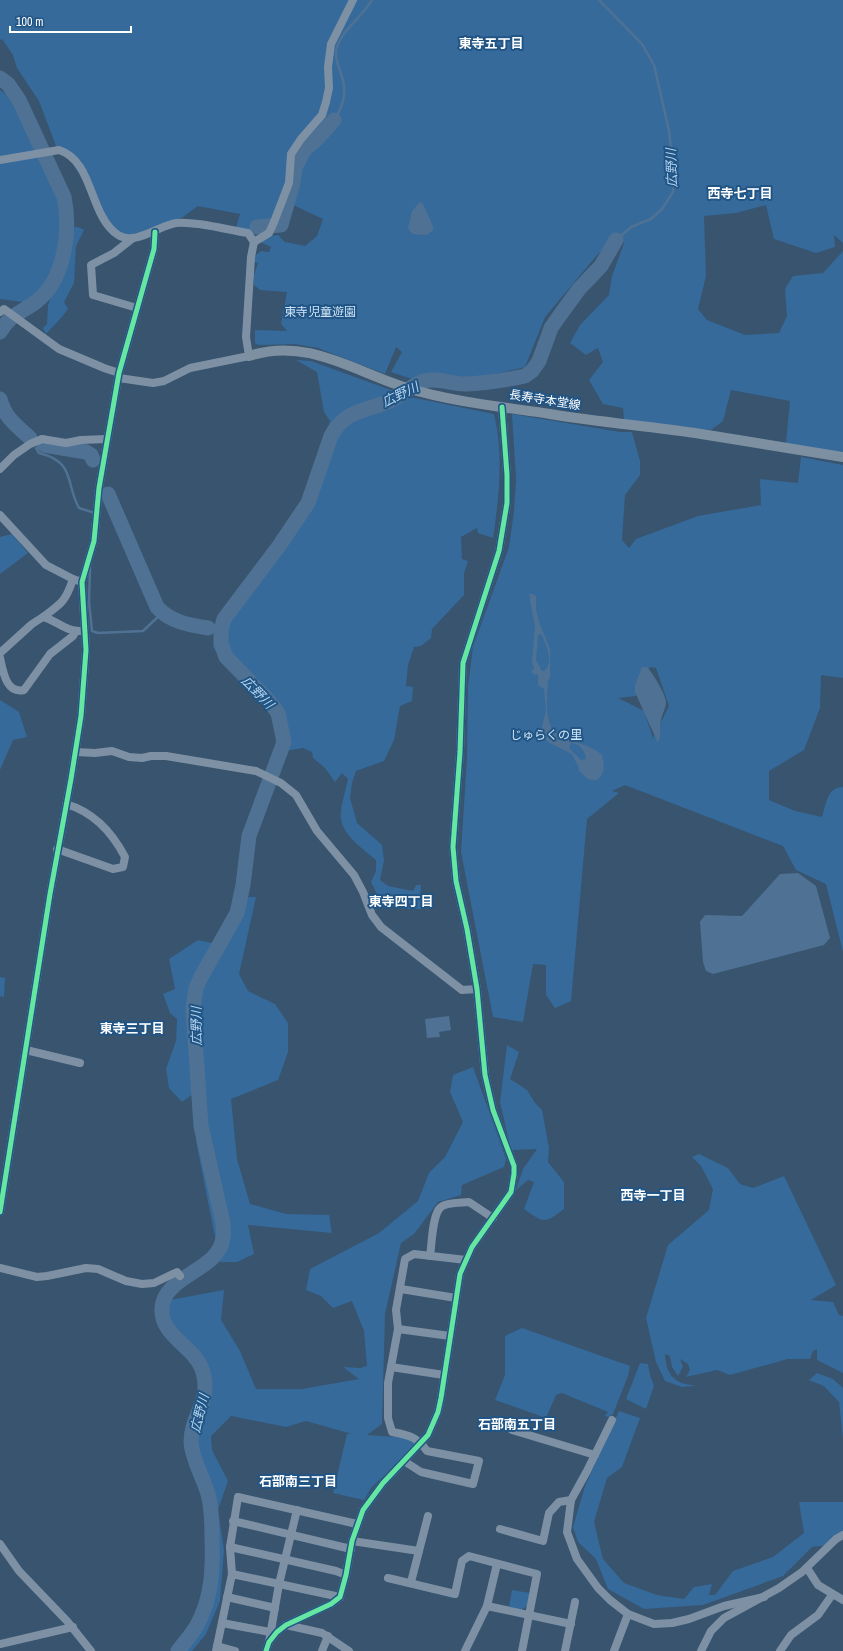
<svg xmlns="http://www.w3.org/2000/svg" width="843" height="1651" font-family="'Archivo Narrow','Noto Sans JP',sans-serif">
	<rect width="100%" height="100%" fill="#38546e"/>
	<g fill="#356a9b" fill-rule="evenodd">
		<polygon points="0,0 843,0 843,243 834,235 835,247 816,253 774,239 766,205 736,213 704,216 706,276 698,309 707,320 745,335 779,333 787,316 785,289 793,276 823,273 843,251 843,453 786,443 790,401 731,390 723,421 711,430 624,420 623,408 603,404 589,380 603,362 598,348 586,355 570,343 580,325 609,295 612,276 624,243 616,237 598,254 545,317 525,367 462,382 412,379 391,372 402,352 396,347 385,374 318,348 295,344 258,345 255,343 255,330 287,331 281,324 287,292 260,290 254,285 254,275 258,263 253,262 252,258 261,251 269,252 271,247 260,242 269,236 278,235 285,242 305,246 317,236 323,219 291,204 284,221 259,233 236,228 240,214 198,206 183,217 137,236 119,233 104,214 71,161 56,146 39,101 17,68 13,55 2,39 0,40"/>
		<path d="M0 90 6 94 26 121 39 159 51 177 64 207 66 228 78 227 84 230 76 246 74 283 64 302 68 309C62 318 53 326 46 334L43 328 47 324 48 305 56 282 30 303 0 299Z"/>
		<path d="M296 360 311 361 410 397 494 414C504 454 499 498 493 538L478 533 477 528 461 537 462 559 468 561 464 573V595L432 629 431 638 421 646 414 647 408 665 406 686 413 687 412 701 400 706 394 740 384 761 356 771 352 783 350 798 357 823 382 845 384 860 380 880 388 886 413 891 416 885H421L420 900 430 903 421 909H406L378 903 370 897 376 892 371 882 376 871V860C363 849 345 837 341 820 339 810 346 790 348 779L342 773 335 782 325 768 313 758 312 752 303 748 285 751 286 730 277 705 258 680 244 672 225 665 213 647 218 618 252 571 301 507 330 421 324 412 317 372Z"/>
		<path d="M512 414 620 432H632L640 461V475L625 495 622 540 629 548 636 539 698 516 761 505 760 479 798 483 801 457 843 465V678L821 675 820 708 804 750 769 771V800L795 811 822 817C826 805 827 787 843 787V952L826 884 796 870 783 846 625 785 612 791 619 793 587 819 571 1001 555 1008 546 995V965L533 964 523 1022 493 1017 461 852 467 758 468 687 473 647 509 547 514 511 516 479ZM650 667 656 668 669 706 653 738 644 711 618 698 636 696Z"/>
		<polygon points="12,534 28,553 0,574 0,537"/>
		<polygon points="0,700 19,712 27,737 13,740 0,770"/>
		<polygon points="236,897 256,897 239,974 248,991 275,1004 288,1023 288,1052 278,1080 231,1099 237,1159 250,1204 286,1214 329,1215 332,1233 248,1225 254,1254 237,1262 220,1262 196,1141 196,1092 182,1102 169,1088 166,1069 176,1041 177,1019 170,1013 163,994 175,989 169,959 198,940 212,943 232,918"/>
		<polygon points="0,977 5,978 4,997 0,996"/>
		<path d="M507 1045 519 1052 510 1079 527 1090 535 1103 542 1110 549 1148 548 1162 564 1182V1209C545 1224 543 1223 524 1209L534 1182 528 1180 516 1190 523 1169 537 1149 511 1150 500 1102Z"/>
		<polygon points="473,1067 506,1159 504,1167 462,1185 461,1195 438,1202 414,1234 401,1243 385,1314 382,1424 367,1435 410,1438 416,1444 371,1488 364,1500 333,1493 347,1434 352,1434 306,1421 286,1427 231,1416 211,1436 212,1450 228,1481 218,1510 224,1550 220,1601 206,1634 192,1651 184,1651 200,1628 214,1586 216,1541 210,1489 197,1453 197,1437 212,1384 202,1360 175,1330 167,1318 170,1300 224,1290 221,1320 240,1351 256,1389 302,1389 359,1379 343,1367 360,1368 367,1366 364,1331 352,1301 333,1308 321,1296 306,1290 310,1269 379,1233 418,1201 429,1173 445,1157 463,1122 450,1092 453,1075"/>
		<path d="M699 1154 728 1168 740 1184 753 1188 784 1176 836 1285 811 1300 833 1302 839 1315 843 1316V1373L817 1360V1349L813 1351 810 1359H788L730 1375 717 1370 686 1377 690 1370 688 1364 680 1359 683 1367 678 1376 672 1367 670 1356 665 1354C666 1373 673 1384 694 1385L693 1386 682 1387 665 1381 656 1362 646 1318 668 1245 709 1210 713 1189 701 1166 692 1157Z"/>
		<polygon points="522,1328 630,1366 628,1376 613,1414 608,1417 605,1416 608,1412 562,1393 556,1395 546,1418 495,1400 505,1375 505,1336"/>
		<polygon points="640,1363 648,1364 650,1375 654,1386 646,1409 626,1399"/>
		<polygon points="817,1373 833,1379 843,1388 843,1439 839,1402 824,1386 809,1380"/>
		<polygon points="619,1411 640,1418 622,1467 607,1478 594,1522 603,1559 624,1583 657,1595 684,1599 694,1587 712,1584 709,1595 715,1595 733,1571 773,1557 804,1533 799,1502 843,1502 843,1531 828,1545 812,1547 783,1576 703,1605 644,1609 608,1589 596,1559 578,1542 573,1527 585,1486"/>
		<polygon points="512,1590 530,1593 527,1606 521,1610 509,1607"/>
	</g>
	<g fill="#4f7294" fill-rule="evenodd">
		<polygon points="422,202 433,226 433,230 427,235 412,234 408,228 412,211 419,203"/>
		<path d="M529 594H533L536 596V609L539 622 550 649V678L548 680C547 695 544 724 556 734 562 739 570 740 577 742 586 746 594 748 602 755 604 764 606 773 597 780 587 782 585 775 578 770L579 768 572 754 548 742 542 735V727L546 710 544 689 538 685V674L535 675 531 672 534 669 532 662 535 627ZM541 634C546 643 555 663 544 671H542L536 660 538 635ZM571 743C579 743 586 751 586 759L581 760 569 748Z"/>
		<path d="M642 667H647C652 672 666 695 666 702 666 708 662 714 661 720 659 727 661 734 659 741H657L635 692V685Z"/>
		<polygon points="798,873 816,886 830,938 824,945 713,974 706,971 703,962 700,922 705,915 742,916 780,874"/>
		<polygon points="449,1016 451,1030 439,1032 440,1037 427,1038 425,1019"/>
	</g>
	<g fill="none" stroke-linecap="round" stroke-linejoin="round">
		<g stroke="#4f7294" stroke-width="2.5">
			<polyline points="599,0 642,44 654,65 669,131 674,174 673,192 662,209 651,219 631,227 616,240"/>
			<path d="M334 120C343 107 347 92 342 77 339 67 334 57 337 47 342 30 363 16 372 0"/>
			<path d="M36 448 39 453C76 462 65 483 79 508L95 513"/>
			<polyline points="90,568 89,602 92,631 98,633 143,631 162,613"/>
			<polyline points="217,629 221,630"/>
		</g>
		<g stroke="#4f7294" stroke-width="15">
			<path d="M0 78 8 84 19 100 64 197C71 230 65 279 37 301 22 313 11 313 0 332"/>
			<polyline points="257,227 281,225 293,183 295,168 304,150 317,139 334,120"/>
			<path d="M0 399C5 418 16 425 30 438"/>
			<polyline points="44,445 86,452 91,455 93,460"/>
			<path d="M108 494 157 607C170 622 189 625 208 628"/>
			<path d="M178 1651C184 1643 191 1635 196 1627 212 1599 213 1570 212 1539 212 1524 212 1508 208 1494 203 1477 192 1459 191 1442 191 1414 213 1400 202 1369 193 1345 160 1336 162 1308 164 1275 219 1271 223 1238 224 1233 223 1228 223 1223L201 1126 193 1009 196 988 201 977 237 913 243 885 249 836 284 742 278 713 269 701 226 657 221 643V630L224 619 279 546 308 503 331 436C345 410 363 412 387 402 400 397 411 385 424 381 438 377 453 385 467 384 486 383 506 380 525 376L532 371 539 361 551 328 560 315 579 289 601 266 616 240"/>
		</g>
		<g stroke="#7e91a4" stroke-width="8">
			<path d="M0 160 59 150C94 161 89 216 118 235 135 246 160 225 176 223 196 221 228 230 248 233L254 242"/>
			<polyline points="133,238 114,253 91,265 93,295 137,308"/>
			<polyline points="0,312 4,309 59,349 104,368 119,373"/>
			<polyline points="119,378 153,383 164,381 190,368 249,356 246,337 251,257 254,242 269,233 274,222 289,183 291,154 301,139 322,115 326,102 329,88 328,67 331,44 353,0"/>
			<polyline points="0,469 14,455 30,444 42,439 66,443 81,440 107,439"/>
			<polyline points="0,515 46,565 73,579 82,582"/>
			<path d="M43 617C61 604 66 601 73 579"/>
			<path d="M0 653 32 624 43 617C56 620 66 632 81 631"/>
			<path d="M0 658C3 671 6 694 24 690L50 654 73 636 76 631"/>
			<polyline points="76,752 95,753 112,751 129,757 142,758 151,756 166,756 256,771 281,783 296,795 317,831 354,875 363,892 372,915 381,927 462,990 477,989"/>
			<path d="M57 849 113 869 123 867 125 857C112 832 93 812 66 804"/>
			<polyline points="26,1050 80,1063"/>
			<polyline points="0,1212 50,894 71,779 81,716 86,650 82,582 94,541 99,488 119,373 154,249 155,232"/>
			<path d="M430 1256C432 1244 432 1214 441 1207 447 1202 462 1203 469 1202L493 1218"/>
			<polyline points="0,1268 37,1277 47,1276 86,1268 98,1269 126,1281 142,1284 154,1283 177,1272 180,1276"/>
			<polyline points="401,1289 456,1298"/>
			<polyline points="398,1329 450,1336"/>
			<polyline points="391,1367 444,1375"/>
			<polyline points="612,1420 587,1471 571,1500 567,1532 577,1559 598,1588 610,1600 628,1614 654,1624 672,1623 689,1619 724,1606 764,1597"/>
			<polyline points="512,1430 595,1455"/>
			<path d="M404 1461 421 1472 473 1484 479 1461 427 1451C417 1437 409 1435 392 1432L388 1418V1383L398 1329 396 1310 405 1259 414 1254 466 1260"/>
			<polyline points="233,1521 351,1549"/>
			<polyline points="500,1529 543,1541 549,1513 559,1502 571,1500"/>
			<polyline points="352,1541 419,1551 411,1582"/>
			<polyline points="0,1544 19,1571 67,1621 91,1651"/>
			<polyline points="230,1547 336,1571 346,1575"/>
			<polyline points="419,1551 428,1516"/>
			<polyline points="807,1568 818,1585 843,1600"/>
			<polyline points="232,1574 340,1597"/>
			<polyline points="388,1578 455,1594 462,1561 469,1556 537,1574 522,1651"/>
			<polyline points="227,1597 275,1608"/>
			<polyline points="487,1606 571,1624"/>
			<polyline points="222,1623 270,1632"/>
			<polyline points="286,1625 322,1633 349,1651"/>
			<polyline points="269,1642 279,1584 297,1510"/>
			<polyline points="0,1644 73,1627"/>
			<polyline points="217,1646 235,1651"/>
			<polyline points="216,1651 232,1574 230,1547 238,1497 357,1524"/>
			<polyline points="266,1651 269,1642 277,1632 286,1625 331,1604 340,1597 346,1575 352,1541 363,1510 383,1483 428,1435 438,1412 441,1398 460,1274 472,1247 511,1192 514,1174 514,1166 493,1110 485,1075 477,989 467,929 456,881 453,847 460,752 463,663 499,551 507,503 507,475 502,407"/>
			<polyline points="322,1651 328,1636"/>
			<polyline points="465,1651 487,1606 497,1564"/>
			<polyline points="565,1651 575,1602"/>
			<polyline points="614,1651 628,1614"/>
			<polyline points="701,1651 711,1631 724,1618 779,1588 802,1572 836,1539 843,1535"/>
			<polyline points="780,1651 791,1635 818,1615 832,1595"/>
		</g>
		<path stroke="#7d90a1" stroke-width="10" d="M249 356C307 337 353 371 407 388 453 402 503 407 550 414 599 422 647 426 695 433 745 441 794 449 843 457"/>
		<defs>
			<g id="cycleway">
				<polyline points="0,1212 50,894 71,779 81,716 86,650 82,582 94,541 99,488 119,373 154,249 155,232"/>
				<polyline points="266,1651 269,1642 277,1632 286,1625 331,1604 340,1597 346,1575 352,1541 363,1510 383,1483 428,1435 438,1412 441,1398 460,1274 472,1247 511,1192 514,1174 514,1166 493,1110 485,1075 477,989 467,929 456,881 453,847 460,752 463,663 499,551 507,503 507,475 502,407"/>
			</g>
		</defs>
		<use href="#cycleway" stroke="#215585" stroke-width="8"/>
		<use href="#cycleway" stroke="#66e7a1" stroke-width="5"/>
	</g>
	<g text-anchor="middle" stroke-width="4" stroke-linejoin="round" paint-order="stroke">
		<g font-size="12" fill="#cee4f7" stroke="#215585">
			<text x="320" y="316">東寺児童遊園</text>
			<text x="546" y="739">じゅらくの里</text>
		</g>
		<g font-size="12" fill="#fff" stroke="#215585">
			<text transform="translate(545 400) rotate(9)" y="4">長寿寺本堂線</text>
		</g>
		<g font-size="13" font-weight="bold" fill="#fff" stroke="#215585">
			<text x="491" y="48">東寺五丁目</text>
			<text x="740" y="198">西寺七丁目</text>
			<text x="401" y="906">東寺四丁目</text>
			<text x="132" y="1033">東寺三丁目</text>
			<text x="653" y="1200">西寺一丁目</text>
			<text x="517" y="1429">石部南五丁目</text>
			<text x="298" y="1486">石部南三丁目</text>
		</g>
		<g font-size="13" font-style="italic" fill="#b5d5f0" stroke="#215585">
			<text transform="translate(671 168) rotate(-92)" y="5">広野川</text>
			<text transform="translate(400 394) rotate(-26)" y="5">広野川</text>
			<text transform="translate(258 692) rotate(46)" y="5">広野川</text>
			<text transform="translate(196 1026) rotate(-91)" y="5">広野川</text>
			<text transform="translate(199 1413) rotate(-76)" y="5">広野川</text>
		</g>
	</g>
	<path d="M10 26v6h121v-6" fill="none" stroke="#ffffff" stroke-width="2"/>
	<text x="16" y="26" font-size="12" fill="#ffffff" stroke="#215585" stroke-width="3" paint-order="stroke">100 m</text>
</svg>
